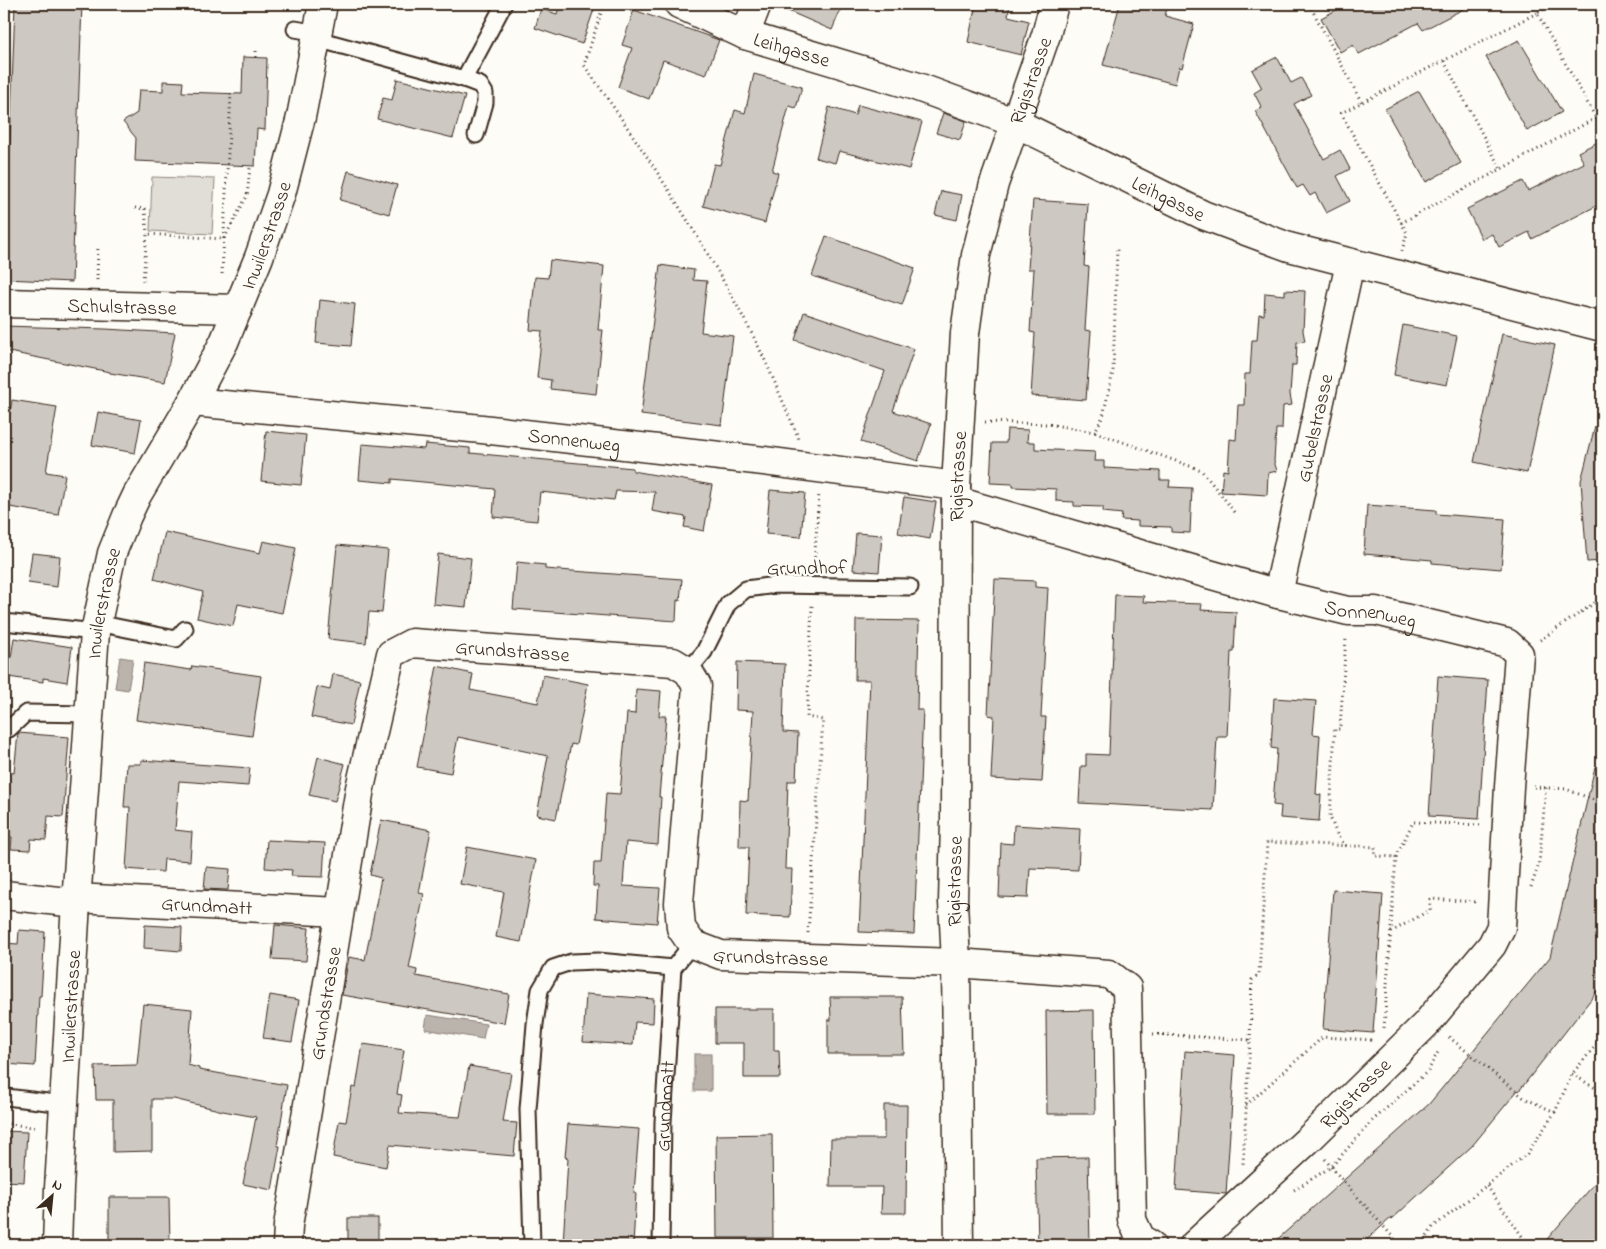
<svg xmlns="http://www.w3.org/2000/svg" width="1606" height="1249" font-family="'Indie Flower',sans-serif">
	<rect width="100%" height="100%" fill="#fdfcf7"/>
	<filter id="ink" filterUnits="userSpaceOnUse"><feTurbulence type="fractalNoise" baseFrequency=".02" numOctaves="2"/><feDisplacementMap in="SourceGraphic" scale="10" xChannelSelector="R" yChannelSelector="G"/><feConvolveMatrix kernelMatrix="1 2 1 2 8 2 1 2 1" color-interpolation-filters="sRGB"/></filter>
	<g filter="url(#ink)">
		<polygon fill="#e1ded7" stroke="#8e847a" points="152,177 215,179 212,234 150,231"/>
		<g fill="#bbb4ad" stroke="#887d74">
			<polygon points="120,657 133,659 128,690 115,688"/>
			<polygon points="427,1015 486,1024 483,1039 425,1029"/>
			<rect x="694" y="1054" width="17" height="37"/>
		</g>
		<g fill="#cdc8c2" stroke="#3b2a1e">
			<polygon points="15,4 82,4 72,282 5,279"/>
			<polygon points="560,4 596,4 582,44 535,28 541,9 557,14"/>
			<polygon points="772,4 843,4 832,30"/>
			<polygon points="976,4 1010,4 1008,16 1029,21 1021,55 968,42"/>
			<polygon points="1120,4 1168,4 1165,16 1194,24 1182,68 1179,67 1175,84 1103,65"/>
			<polygon points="1348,4 1473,4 1423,30 1418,23 1359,54 1353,45 1340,52 1321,18"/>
			<polygon points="634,10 719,40 706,75 663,60 649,99 618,87 632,48 622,45"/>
			<polygon points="1519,40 1562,112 1527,131 1486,57"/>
			<polygon points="243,57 267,58 265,130 257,129 255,166 135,161 136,138 123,122 137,113 139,90 163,91 163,81 183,82 182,92 242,94"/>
			<polygon points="1277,57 1291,83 1301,78 1311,95 1294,104 1324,159 1340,150 1350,169 1337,176 1350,201 1326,213 1315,193 1310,196 1303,185 1297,188 1255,111 1262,108 1254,93 1262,88 1252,70"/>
			<polygon points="754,74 802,87 796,108 789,106 772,171 778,173 765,223 703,206 714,164 720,165 735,110 745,113"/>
			<polygon points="397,79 465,96 453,138 377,119 383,98 392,100"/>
			<polygon points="1419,91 1461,163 1426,182 1385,109"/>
			<polygon points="858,105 922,122 909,169 839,151 835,163 816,158 829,107 855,115"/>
			<polygon points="943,113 966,121 960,140 936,133"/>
			<polygon points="1602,140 1602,203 1532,239 1529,232 1499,247 1492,234 1482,239 1467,209 1523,181 1528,191 1584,163 1578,152"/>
			<polygon points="348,171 397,185 389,214 340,200"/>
			<polygon points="941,191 962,195 957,220 935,215"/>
			<polygon points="1033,200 1088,204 1084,266 1089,267 1085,330 1091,331 1086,400 1031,396 1035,333 1030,332 1034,269 1028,269"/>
			<polygon points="826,236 915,268 902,305 812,276"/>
			<polygon points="550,260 604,266 598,330 603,330 596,394 550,389 551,380 537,378 542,331 530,330 535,277 548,278"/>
			<polygon points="660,265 694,270 693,280 707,281 701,332 733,336 722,425 641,415"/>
			<polygon points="1285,290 1305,291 1303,331 1305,341 1297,342 1296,365 1292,365 1290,394 1292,405 1283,406 1282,429 1276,429 1274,461 1277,471 1268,473 1267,495 1221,492 1223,470 1228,471 1230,439 1236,440 1238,405 1244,405 1245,374 1250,374 1252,340 1257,340 1259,314 1264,315 1265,293 1285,295"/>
			<polygon points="320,300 355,304 351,346 316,343"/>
			<polygon points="804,312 914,349 893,411 931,424 918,461 861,442 885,371 795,340"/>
			<polygon points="1403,325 1457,336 1447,385 1394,375"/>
			<polygon points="4,326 105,329 175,333 165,382 110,373 110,372 4,351"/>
			<polygon points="1502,334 1555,345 1527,473 1474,462"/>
			<polygon points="12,400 57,407 46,472 65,475 58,515 4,506 4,448"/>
			<polygon points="98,412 141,420 135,453 92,445"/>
			<polygon points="1595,426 1602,426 1602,561 1587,562 1581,481"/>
			<polygon points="1007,429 1028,430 1027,442 1035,442 1035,449 1095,452 1094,461 1104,461 1104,468 1160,471 1160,480 1170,480 1169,487 1192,488 1190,533 1171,532 1171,527 1138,526 1138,521 1121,520 1122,514 1103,512 1103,507 1074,506 1074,502 1056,501 1056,489 1013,487 1013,484 990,483 992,443 1006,443"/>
			<polygon points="266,431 306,435 301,485 261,481"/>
			<polygon points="362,444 424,449 425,444 470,448 470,453 633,468 633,471 712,485 704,531 684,527 686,517 652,511 655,492 616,491 614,500 540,492 537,521 493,517 495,489 392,479 392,483 359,480"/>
			<polygon points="770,490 805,493 801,537 766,534"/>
			<polygon points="904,497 936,502 930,539 898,533"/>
			<polygon points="1367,505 1436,510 1436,514 1505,519 1501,569 1432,563 1432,560 1364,554"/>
			<polygon points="165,532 260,553 263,541 296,548 282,613 238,604 233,626 197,618 203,592 154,579"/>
			<polygon points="856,533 882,535 879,572 853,570"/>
			<polygon points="337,545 388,550 382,613 369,612 366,643 328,639"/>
			<polygon points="32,553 60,556 57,587 28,583"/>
			<polygon points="438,554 471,558 466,607 433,604"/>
			<polygon points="517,562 545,565 545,569 682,579 680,601 677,600 676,621 513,609"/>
			<polygon points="995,579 1035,581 1035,587 1048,588 1041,717 1046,717 1042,782 991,779 994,716 988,715"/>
			<polygon points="1115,595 1144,596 1143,602 1202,604 1201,610 1236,612 1234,652 1231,652 1227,737 1217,737 1213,810 1079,803 1081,766 1086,766 1086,754 1109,755"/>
			<polygon points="856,620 919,621 917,710 923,710 914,934 859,932 870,680 855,680"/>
			<polygon points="14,638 72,647 67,682 43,678 43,682 8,677"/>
			<polygon points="737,662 785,664 783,732 798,733 796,781 788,781 785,869 792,869 790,917 746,915 749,847 739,847 740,800 748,801 753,711 736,710"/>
			<polygon points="144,663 191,670 192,666 261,676 252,736 136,720"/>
			<polygon points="437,666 473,674 470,690 538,703 543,675 588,684 576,745 571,744 556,819 537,815 548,756 458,737 451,773 417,767"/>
			<polygon points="333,674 360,680 351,725 311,717 317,687 330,690"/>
			<polygon points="1438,676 1488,680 1479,819 1429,816"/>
			<polygon points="636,689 661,691 659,716 666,716 659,797 661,797 658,845 626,842 623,886 660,888 657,923 596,918 598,886 593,886 594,863 601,863 606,793 620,794 627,713 635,714"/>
			<polygon points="1274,698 1316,701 1313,734 1320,735 1316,794 1321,795 1319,821 1280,818 1281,806 1273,805 1277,749 1271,748"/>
			<polygon points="18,733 69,737 63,817 48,816 46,840 31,839 30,850 11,849 12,837 4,836 7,772 14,773"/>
			<polygon points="318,757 345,764 335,801 309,795"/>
			<polygon points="141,760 250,768 248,786 179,781 175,830 192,832 190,861 164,859 163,872 126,869 130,807 124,807 127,764 141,764"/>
			<polygon points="1595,767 1602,768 1602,985 1519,1091 1518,1090 1472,1146 1391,1220 1391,1218 1361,1245 1271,1245 1429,1104 1550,957"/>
			<polygon points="381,820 431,830 419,893 424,894 409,968 417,970 416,976 509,994 504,1023 342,995 349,957 365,960 381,878 370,875"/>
			<polygon points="1014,825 1080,829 1078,870 1030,868 1028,898 999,897 1001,843 1013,844"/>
			<polygon points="267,840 325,843 323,877 291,876 292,870 265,868"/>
			<polygon points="467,847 536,860 521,942 496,937 504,892 460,884"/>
			<polygon points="206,867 230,869 228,890 204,889"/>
			<polygon points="1333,890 1383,894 1373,1033 1323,1029"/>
			<polygon points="145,925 182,927 181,951 144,948"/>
			<polygon points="275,925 309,928 306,961 272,959"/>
			<polygon points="19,930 45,932 41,996 39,996 35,1066 4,1064 4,943 18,944"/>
			<polygon points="586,994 654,999 653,1023 635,1022 633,1045 583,1042"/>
			<polygon points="270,995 299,1000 292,1042 263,1038"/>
			<polygon points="830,997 902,997 904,1054 828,1054 828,1020 831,1020"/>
			<polygon points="143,1004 192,1009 188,1065 199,1068 199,1070 287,1085 277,1146 280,1146 272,1190 243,1184 256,1117 223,1111 174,1099 152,1099 152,1151 113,1152 113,1100 96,1100 95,1066 137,1065"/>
			<polygon points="715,1009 774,1009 774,1050 779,1050 780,1078 744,1078 744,1043 715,1043"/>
			<polygon points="1094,1010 1095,1114 1047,1114 1046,1011"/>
			<polygon points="363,1044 404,1050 397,1094 402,1095 399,1113 460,1117 469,1066 511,1073 503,1122 517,1123 514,1156 390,1145 386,1167 333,1157 339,1121 346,1122 352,1087 356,1088"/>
			<polygon points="1185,1051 1235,1055 1226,1194 1176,1190"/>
			<polygon points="884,1105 907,1105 906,1213 881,1213 882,1187 830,1187 831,1139 884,1139"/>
			<polygon points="568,1124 639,1129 634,1193 636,1193 633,1245 563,1245 568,1158 565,1157"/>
			<polygon points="4,1131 27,1132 24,1182 4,1181"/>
			<polygon points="772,1134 773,1238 717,1238 716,1135"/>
			<polygon points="1088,1157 1090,1245 1038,1245 1036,1158"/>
			<polygon points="1602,1175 1602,1245 1542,1245"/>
			<polygon points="109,1197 169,1197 170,1245 109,1245"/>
			<rect x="348" y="1218" width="30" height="27"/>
		</g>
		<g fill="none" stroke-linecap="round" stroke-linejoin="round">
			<defs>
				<g id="service">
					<polyline points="295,29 318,33"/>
					<polyline points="317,39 464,79 504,4"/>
					<polyline points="464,79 480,85 485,93 485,103 476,135"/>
					<polyline points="4,622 95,632"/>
					<polyline points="97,623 176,639 185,629"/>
					<polyline points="688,671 704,652 728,604 746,589 776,585 910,587"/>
					<polyline points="9,729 26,713 90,714"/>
					<polyline points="6,1097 64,1104"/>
					<polyline points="532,1245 528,1109 535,1024 540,990 553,968 571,962 598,961 673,968 692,944"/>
					<path id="s1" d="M661 1245 663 1122 673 968"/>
				</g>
				<g id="minor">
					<path id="s2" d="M679 4 745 35 915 86 1016 123 1203 215 1289 247 1602 327"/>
					<polyline points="745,35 757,4"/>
					<path id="s3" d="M4 303 238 309"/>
					<path id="s4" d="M192 402 482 429 764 461 956 486"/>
					<path id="s5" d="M956 501 1278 594 1348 611H1376L1507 643 1519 654 1509 787 1501 927 1492 945 1426 1024 1311 1137 1194 1245"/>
					<path id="s6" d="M1278 594 1350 263"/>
					<polyline points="4,895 76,903"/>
					<path id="s7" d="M76 898 339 912"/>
					<path id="s8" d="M57 1245 59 1188 76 903 95 632 112 553 127 516 137 495 192 402 224 342 259 257 281 194 301 117 323 4"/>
					<path id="s9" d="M287 1245 288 1226 360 788 391 654 412 643 673 662 688 671 697 686 679 903 681 928 692 944 721 955 956 963 1109 974 1127 988 1132 1220 1141 1239 1151 1245"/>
				</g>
				<g id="tertiary">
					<path id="s10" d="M959 1245 956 963 953 902 955 820 956 486 965 333 976 255 994 184 1046 35 1054 4"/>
				</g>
			</defs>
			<use href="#service" stroke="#3b2a1e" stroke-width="19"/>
			<use href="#minor" stroke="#3b2a1e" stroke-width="31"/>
			<use href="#tertiary" stroke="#3b2a1e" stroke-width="31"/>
			<g stroke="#3b2a1e" stroke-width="3" stroke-dasharray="1 4" stroke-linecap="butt">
				<path d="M604 4 584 65C645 151 702 238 751 332 769 366 783 403 799 439"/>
				<polyline points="1309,4 1362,103"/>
				<polyline points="1552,4 1537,13 1596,118 1602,115"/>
				<polyline points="256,57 256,47"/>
				<polyline points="1444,61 1500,168"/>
				<polyline points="135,208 145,209 147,234"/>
				<polyline points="1401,223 1596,118"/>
				<polyline points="1402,251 1407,233 1341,113 1537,13"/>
				<polyline points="222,274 231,93"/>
				<polyline points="97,280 98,245"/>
				<polyline points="143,281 147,234 224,239 247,196 250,168"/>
				<polyline points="985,422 1048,424 1095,432 1103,416 1113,372 1117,249"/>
				<polyline points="1095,432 1201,470 1226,501 1236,515"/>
				<polyline points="814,567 819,493"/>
				<polyline points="1540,640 1596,602 1602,601"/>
				<polyline points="1534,787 1566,789 1602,803"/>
				<polyline points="1346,846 1338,837 1330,817 1335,729 1340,729 1346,637"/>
				<polyline points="1396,857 1413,822 1482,825"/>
				<polyline points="1531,887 1539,864 1546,787"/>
				<polyline points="1391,932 1430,910 1430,899 1478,902"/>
				<polyline points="808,933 823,720 807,717 812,605"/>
				<polyline points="1153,1034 1250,1040 1243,1164"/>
				<polyline points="1449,1037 1524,1098 1555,1112 1572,1074 1602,1038"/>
				<polyline points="1250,1040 1252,980 1259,974 1267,842 1375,847 1375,856 1396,857 1384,1028"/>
				<polyline points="1572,1074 1602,1092"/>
				<polyline points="1246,1105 1323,1037 1372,1040"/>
				<polyline points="4,1123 38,1128"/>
				<polyline points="1325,1159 1331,1167 1400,1245"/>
				<polyline points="1487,1186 1524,1239 1530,1245"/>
				<polyline points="1294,1190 1331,1167 1371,1122 1428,1071 1439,1050"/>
				<polyline points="1422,1245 1433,1227 1527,1154 1555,1112"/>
			</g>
			<use href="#service" stroke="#fdfcf7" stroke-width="15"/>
			<use href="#minor" stroke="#fdfcf7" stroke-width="28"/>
			<use href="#tertiary" stroke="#fdfcf7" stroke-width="28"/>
		</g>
	</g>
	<g text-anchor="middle" stroke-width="4.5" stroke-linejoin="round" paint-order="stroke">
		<g font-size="20" fill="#3b2a1e" stroke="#fdfcf7">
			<text dy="7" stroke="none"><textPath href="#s2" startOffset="122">Leihgasse</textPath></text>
			<text dy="7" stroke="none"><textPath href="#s10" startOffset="1174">Rigistrasse</textPath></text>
			<text dy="7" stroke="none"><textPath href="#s2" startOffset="528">Leihgasse</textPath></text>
			<text dy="7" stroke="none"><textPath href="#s8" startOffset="1049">Inwilerstrasse</textPath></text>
			<text dy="7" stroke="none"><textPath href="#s3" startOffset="118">Schulstrasse</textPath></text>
			<text dy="7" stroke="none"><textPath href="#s6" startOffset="170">Gubelstrasse</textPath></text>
			<text dy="7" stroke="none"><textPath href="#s4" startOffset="384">Sonnenweg</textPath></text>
			<text dy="7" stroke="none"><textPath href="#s10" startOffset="769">Rigistrasse</textPath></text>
			<text transform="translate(807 567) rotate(-1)" y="7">Grundhof</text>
			<text dy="7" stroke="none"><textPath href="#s8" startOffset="644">Inwilerstrasse</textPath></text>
			<text dy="7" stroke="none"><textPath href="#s5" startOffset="430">Sonnenweg</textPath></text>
			<text dy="7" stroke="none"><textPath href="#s9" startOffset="725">Grundstrasse</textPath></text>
			<text dy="7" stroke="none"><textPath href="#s10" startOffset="364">Rigistrasse</textPath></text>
			<text dy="7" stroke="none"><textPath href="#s7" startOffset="131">Grundmatt</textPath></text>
			<text dy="7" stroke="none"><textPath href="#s9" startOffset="1264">Grundstrasse</textPath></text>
			<text dy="7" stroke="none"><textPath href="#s9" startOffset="245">Grundstrasse</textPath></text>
			<text dy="7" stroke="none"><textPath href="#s8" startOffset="239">Inwilerstrasse</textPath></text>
			<text transform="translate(1355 1093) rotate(-45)" y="7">Rigistrasse</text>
			<text dy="7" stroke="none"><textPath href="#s1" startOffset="139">Grundmatt</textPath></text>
		</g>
	</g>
	<rect width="1606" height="1249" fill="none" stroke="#fdfcf7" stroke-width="20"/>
	<rect x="10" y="10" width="1586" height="1229" fill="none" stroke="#3b2a1e" stroke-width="2" filter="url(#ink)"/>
	<g transform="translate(52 1196) rotate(27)" stroke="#fdfcf7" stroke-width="4" paint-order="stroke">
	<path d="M0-4L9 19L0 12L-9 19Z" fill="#3b2a1e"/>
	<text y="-8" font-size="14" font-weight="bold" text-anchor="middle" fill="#3b2a1e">N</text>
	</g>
</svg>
